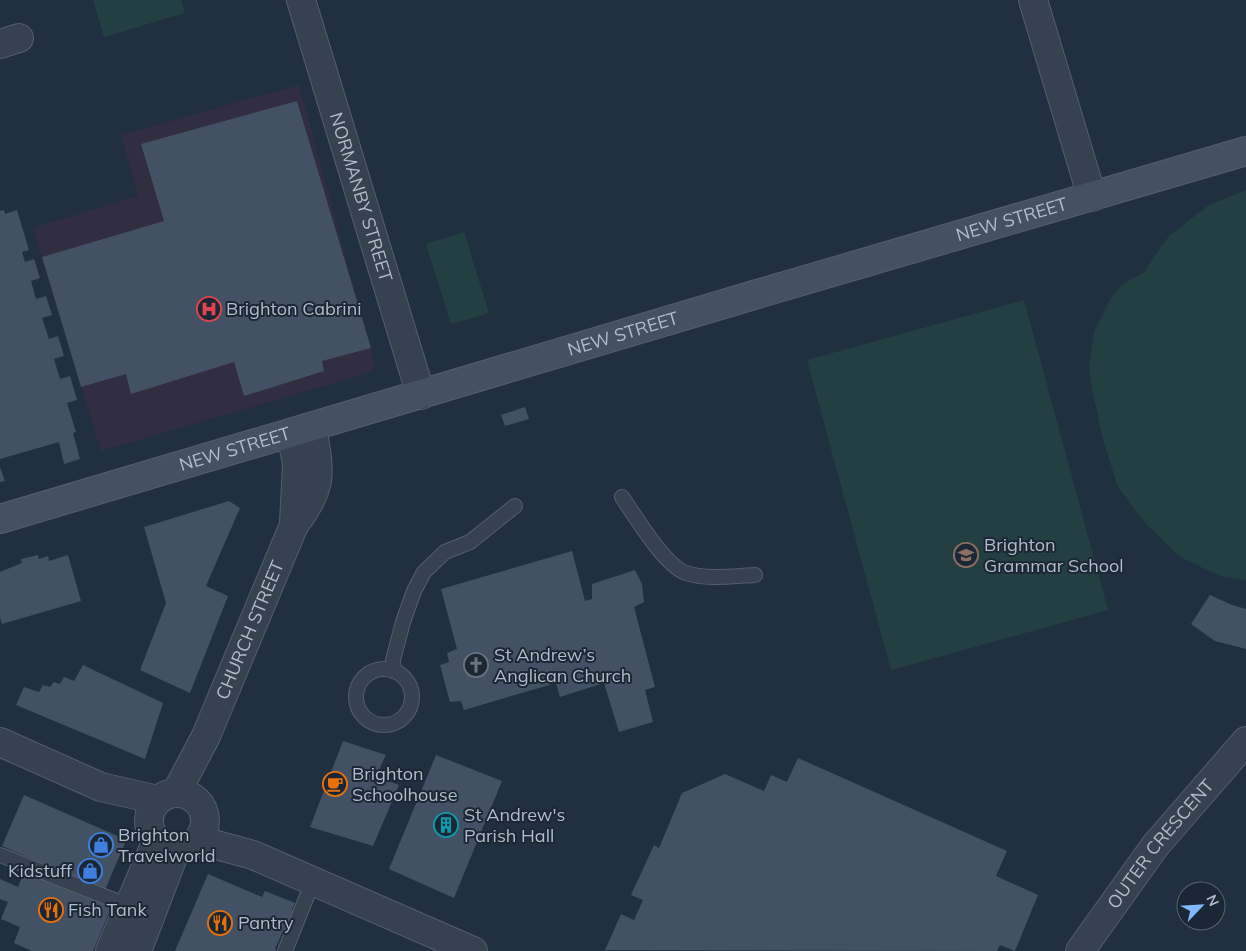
<svg xmlns="http://www.w3.org/2000/svg" width="1246" height="951" font-family="Mulish,sans-serif">
	<rect width="100%" height="100%" fill="#213040"/>
	<polygon fill="#302e40" points="299,85 374,360 374,368 365,374 101,451 33,228 138,196 121,135"/>
	<g fill="#243f41">
		<polygon points="93,0 181,0 185,13 104,37"/>
		<polygon points="1246,190 1246,580 1220,576 1180,557 1146,524 1118,487 1103,440 1092,388 1089,365 1094,332 1111,298 1121,285 1145,272 1151,261 1169,236 1209,205"/>
		<polygon points="464,232 489,313 451,324 426,244"/>
		<polygon points="1024,300 1108,610 891,670 807,360"/>
	</g>
	<g fill="#425264">
		<polygon points="297,101 371,348 322,361 324,371 244,396 234,362 131,394 126,374 81,387 42,257 164,221 141,144"/>
		<polygon points="4,210 5,214 17,210 29,250 22,252 25,262 34,259 40,278 31,281 36,299 46,296 52,315 42,318 49,339 58,336 64,356 54,359 60,379 70,376 77,400 67,403 76,432 73,433 80,459 64,464 59,442 0,459 0,211"/>
		<polygon points="525,407 529,419 505,426 501,415"/>
		<polygon points="0,467 5,481 0,482"/>
		<polygon points="229,501 240,508 206,586 228,596 190,693 140,670 166,603 144,527"/>
		<polygon points="572,551 585,601 592,599 592,584 635,570 642,584 644,602 634,607 655,687 645,690 653,722 619,732 604,683 560,697 556,683 464,710 461,701 450,702 440,665 449,662 447,653 457,649 441,589"/>
		<polygon points="38,555 39,559 48,556 49,561 68,555 81,601 2,624 0,618 0,572 22,563 21,559"/>
		<polygon points="1210,595 1232,605 1246,609 1246,649 1215,641 1191,624"/>
		<polygon points="83,665 163,703 145,759 16,705 24,687 39,692 43,685 50,687 54,682 60,684 64,677 74,681"/>
		<polygon points="343,741 386,755 376,776 399,785 373,846 310,827"/>
		<polygon points="436,755 502,781 454,898 389,869"/>
		<polygon points="798,758 1007,851 996,876 1038,895 1015,951 1000,945 997,951 605,950 621,914 634,920 643,900 631,895 654,845 659,848 682,793 725,774 764,791 771,775 787,782"/>
		<polygon points="24,795 122,838 125,843 105,890 2,846"/>
		<polygon points="25,870 112,906 93,951 32,951 14,943 20,927 1,919 8,902 0,899 0,879 18,887"/>
		<polygon points="208,874 262,897 265,891 295,903 292,910 295,911 286,932 283,931 276,947 275,946 276,951 175,951"/>
	</g>
	<g fill="none" stroke-linecap="round" stroke-linejoin="round">
		<defs>
			<g id="service">
				<path d="M622 497C635 516 665 566 686 573 707 580 733 576 755 575"/>
				<circle cx="384" cy="697" r="28"/>
				<polyline points="394,671 393,660 403,622 414,591 424,572 445,552 470,542 515,506"/>
				<polyline points="0,855 129,906"/>
				<polyline points="285,951 313,881"/>
			</g>
			<g id="minor">
				<path id="s1" d="M301 0 421 395"/>
				<polyline points="1033,0 1092,197"/>
				<polyline points="0,44 19,38"/>
				<polyline points="291,433 297,464 294,523"/>
				<path id="s2" d="M176 793 206 736 294 525C324 486 320 473 312 427"/>
				<polyline points="110,951 157,840"/>
				<polyline points="137,951 176,849"/>
				<path id="s3" d="M1080 951 1155 846 1246 741"/>
			</g>
			<g id="tertiary">
				<polyline points="0,742 101,787 158,800"/>
				<circle cx="177" cy="821" r="28"/>
				<polyline points="198,840 253,855 473,951"/>
			</g>
			<g id="secondary">
				<path id="s4" d="M0 519 754 295 1246 151"/>
			</g>
		</defs>
		<use href="#service" stroke="#545f6d" stroke-width="16"/>
		<use href="#minor" stroke="#545f6d" stroke-width="30"/>
		<use href="#tertiary" stroke="#545f6d" stroke-width="30"/>
		<use href="#secondary" stroke="#545f6d" stroke-width="30"/>
		<use href="#service" stroke="#36424f" stroke-width="14"/>
		<use href="#minor" stroke="#36424f" stroke-width="28"/>
		<use href="#tertiary" stroke="#36424f" stroke-width="28"/>
		<use href="#secondary" stroke="#435163" stroke-width="28"/>
	</g>
	<defs>
		<symbol id="hospital-ring" viewBox="-11 -11 22 22"><circle r="9.5" fill="#1b2734" stroke="#e0444e" stroke-width="1.5"/><path d="M-5-5h3v3.5h4V-5h3V5h-3V1.5h-4V5h-3Z" fill="#e0444e"/></symbol>
		<symbol id="school-ring" viewBox="-11 -11 22 22"><circle r="9.5" fill="#1b2734" stroke="#8d6e63" stroke-width="1.5"/><path d="M0-5L7-2L0 1L-7-2ZM-4 1L0 2.5L4 1V4Q0 6-4 4Z" fill="#8d6e63"/></symbol>
		<symbol id="church-ring" viewBox="-11 -11 22 22"><circle r="9.5" fill="#1b2734" stroke="#6b7280" stroke-width="1.5"/><path d="M-1.2-6h2.4v3.5h3.3v2.4h-3.3V6h-2.4V-.1h-3.3v-2.4h3.3Z" fill="#6b7280"/></symbol>
		<symbol id="cafe-ring" viewBox="-11 -11 22 22"><circle r="9.5" fill="#1b2734" stroke="#e8710a" stroke-width="1.5"/><path d="M-5.5-4.5H6V0H3Q3 3.5 0 3.5H-2.5Q-5.5 3.5-5.5 0ZM3-3.2v2h1.7v-2ZM-6 4.5H4V6H-6Z" fill="#e8710a"/></symbol>
		<symbol id="building-ring" viewBox="-11 -11 22 22"><circle r="9.5" fill="#1b2734" stroke="#0f9aa8" stroke-width="1.5"/><path d="M-4-6H4V6H1V3H-1V6H-4ZM-2.5-4.3h1.7v1.8h-1.7ZM.8-4.3h1.7v1.8H.8ZM-2.5-1h1.7V.8h-1.7ZM.8-1h1.7V.8H.8Z" fill="#0f9aa8"/></symbol>
		<symbol id="shop-ring" viewBox="-11 -11 22 22"><circle r="9.5" fill="#1b2734" stroke="#3f7fe0" stroke-width="1.5"/><path d="M-5-2.5h2.3a2.7 3.5 0 0 1 5.4 0H5L5.5 6h-11ZM-1.5-2.5h3a1.5 2.3 0 0 0-3 0Z" fill="#3f7fe0"/></symbol>
		<symbol id="restaurant-ring" viewBox="-11 -11 22 22"><circle r="9.5" fill="#1b2734" stroke="#e8710a" stroke-width="1.5"/><path d="M-5-6h1v4h1v-4h1v4h1v-4h1v5L-1.5 .5V6h-2V.5L-5-1ZM5-6V6H3V1.5H1.5Q1.5-4 5-6Z" fill="#e8710a"/></symbol>
	</defs>
	<g fill-rule="evenodd">
		<use href="#hospital-ring" x="195" y="295" width="28" height="28"/>
		<use href="#school-ring" x="952" y="541" width="28" height="28"/>
		<use href="#church-ring" x="462" y="651" width="28" height="28"/>
		<use href="#cafe-ring" x="321" y="770" width="28" height="28"/>
		<use href="#building-ring" x="432" y="811" width="28" height="28"/>
		<use href="#shop-ring" x="87" y="831" width="28" height="28"/>
		<use href="#shop-ring" x="76" y="857" width="28" height="28"/>
		<use href="#restaurant-ring" x="37" y="896" width="28" height="28"/>
		<use href="#restaurant-ring" x="206" y="909" width="28" height="28"/>
	</g>
	<g text-anchor="middle" stroke-width="4" stroke-linejoin="round" paint-order="stroke">
		<g font-size="18" fill="#b2bcca" stroke="#1b2734">
			<text dy="6" stroke="none"><textPath href="#s1" startOffset="206">NORMANBY STREET</textPath></text>
			<text dy="6" stroke="none"><textPath href="#s4" startOffset="1055">NEW STREET</textPath></text>
			<text dy="6" stroke="none"><textPath href="#s4" startOffset="650">NEW STREET</textPath></text>
			<text dy="6" stroke="none"><textPath href="#s4" startOffset="245">NEW STREET</textPath></text>
			<text dy="6" stroke="none"><textPath href="#s2" startOffset="179">CHURCH STREET</textPath></text>
			<text dy="6" stroke="none"><textPath href="#s3" startOffset="134">OUTER CRESCENT</textPath></text>
		</g>
		<g font-size="18" fill="#b2bcca" stroke="#1b2734" text-anchor="start">
			<text x="226" y="315">Brighton Cabrini</text>
			<text x="984" y="551">Brighton<tspan x="984" dy="21">Grammar School</tspan></text>
			<text x="494" y="661">St Andrew’s<tspan x="494" dy="21">Anglican Church</tspan></text>
			<text x="352" y="780">Brighton<tspan x="352" dy="21">Schoolhouse</tspan></text>
			<text x="464" y="821">St Andrew's<tspan x="464" dy="21">Parish Hall</tspan></text>
			<text x="118" y="841">Brighton<tspan x="118" dy="21">Travelworld</tspan></text>
			<text x="72" y="877" text-anchor="end">Kidstuff</text>
			<text x="68" y="916">Fish Tank</text>
			<text x="238" y="929">Pantry</text>
		</g>
	</g>
	<g transform="translate(1201 906) rotate(65)"><circle r="24" fill="#1b2734" stroke="#576370"/>
	<path d="M0-4L9 19L0 12L-9 19Z" fill="#82b8ff"/>
	<text y="-8" font-size="14" font-weight="bold" text-anchor="middle" fill="#b2bcca">N</text>
	</g>
</svg>
